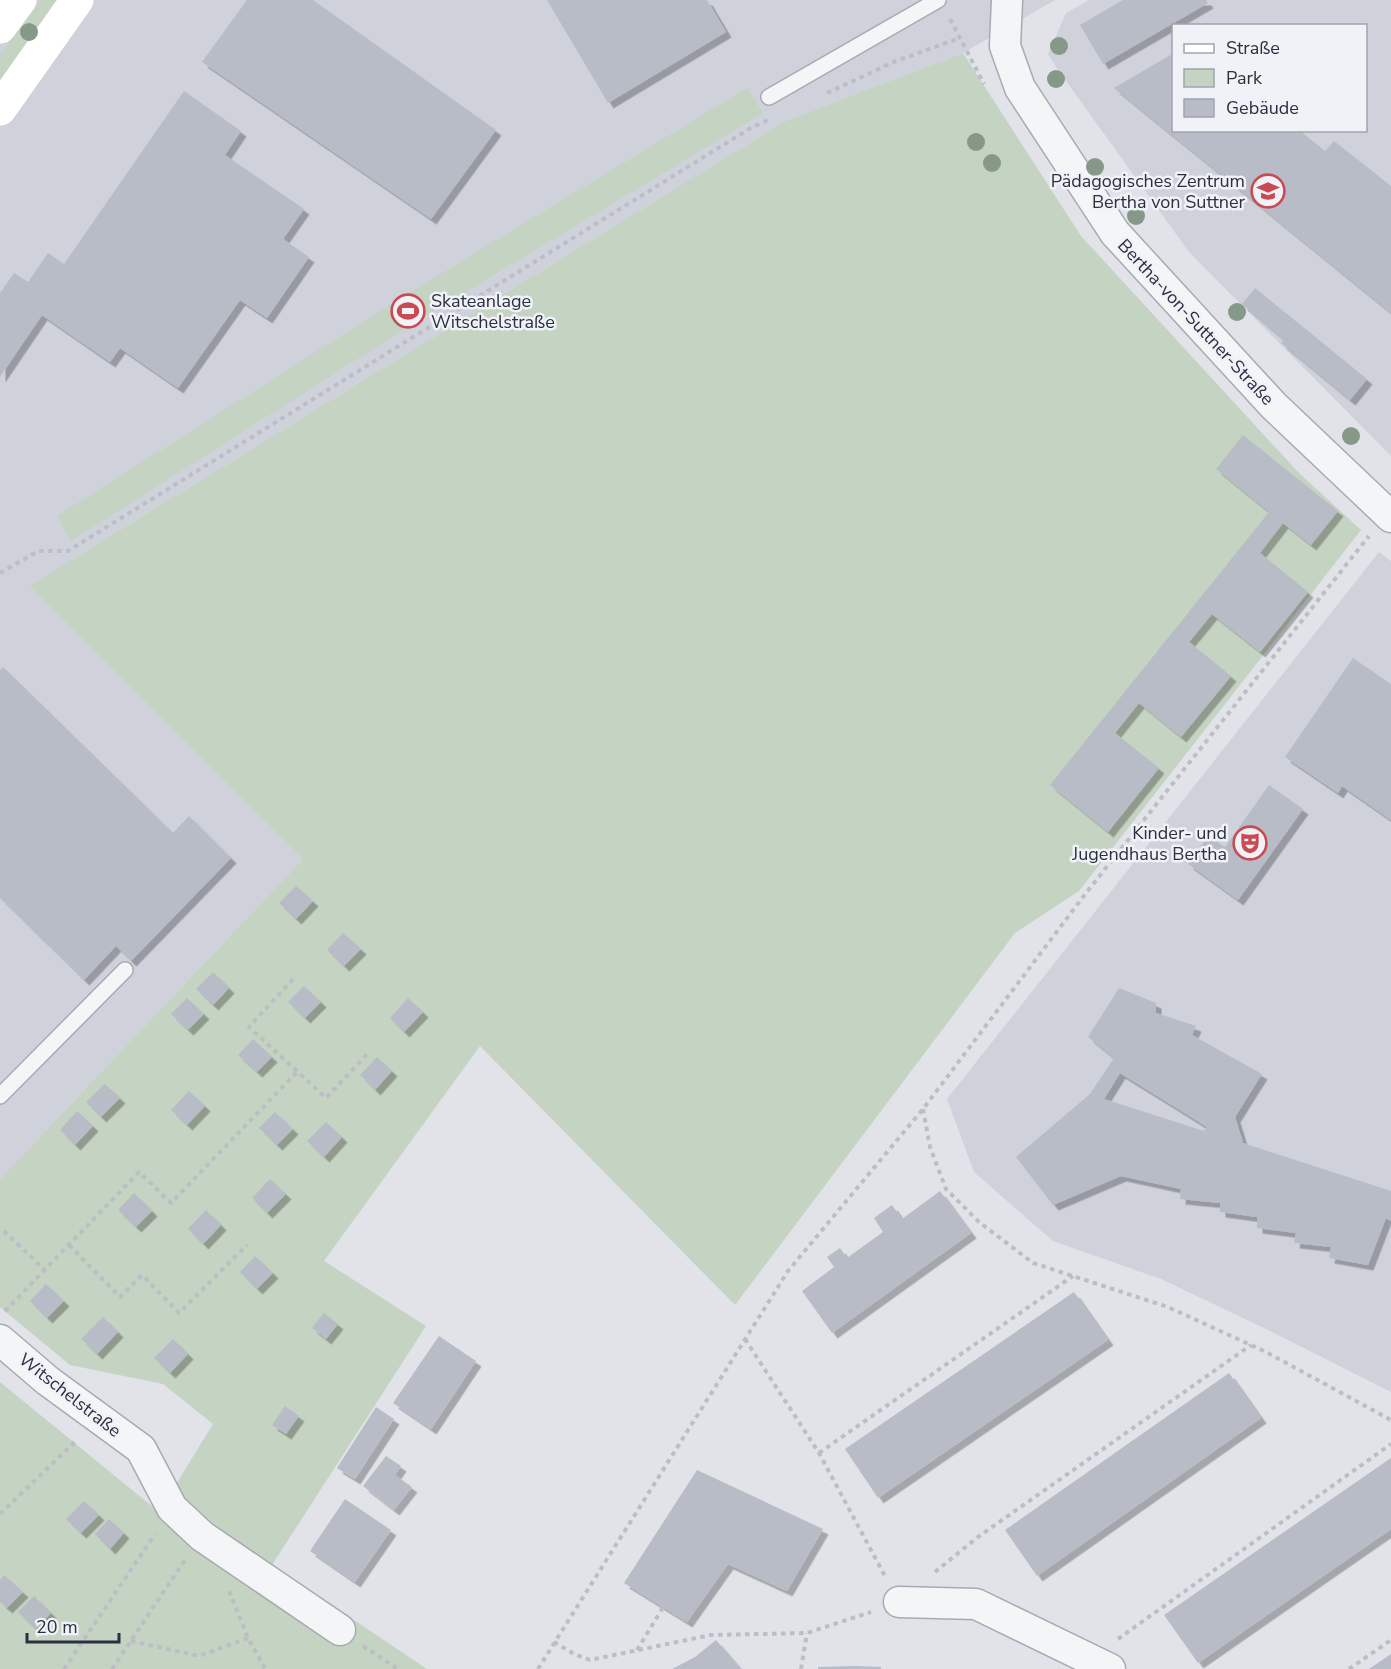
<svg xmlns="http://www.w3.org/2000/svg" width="1391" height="1669" font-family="'Nunito Sans',sans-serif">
	<defs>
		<filter id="shadow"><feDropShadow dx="5.5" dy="5.5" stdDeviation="0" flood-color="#0004"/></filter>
	</defs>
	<rect width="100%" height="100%" fill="#e1e3e9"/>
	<g fill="#cfd2db" fill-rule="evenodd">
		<polygon points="0,0 1055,0 963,53 785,121 29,586 303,859 0,1179"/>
		<path d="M1089 0H1391V456L1189 252 1056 67 1048 54 1066 13ZM1174 26H1366V130H1174Z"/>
		<polygon points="1379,552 1391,561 1391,1392 1264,1328 1161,1279 1053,1241 974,1172 947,1099"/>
	</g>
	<g fill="#c5d3c2">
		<polygon points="40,0 60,0 0,85 0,55"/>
		<polygon points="963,53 1081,236 1299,473 1361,530 1079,891 1015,933 735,1305 480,1046 324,1261 426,1326 272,1565 427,1669 0,1669 0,1382 159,1512 213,1424 163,1384 70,1365 0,1307 0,1179 303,859 29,586 785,121"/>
		<polygon points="747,88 763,113 414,323 71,541 57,516 401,298"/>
	</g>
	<g fill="#b8bcc6" fill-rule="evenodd" filter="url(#shadow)">
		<polygon points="247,0 313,0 496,130 431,219 202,62"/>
		<polygon points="547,0 707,0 726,32 608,103"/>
		<polygon points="1123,0 1206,0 1208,3 1103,64 1080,25"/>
		<polygon points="1174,53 1174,130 1299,130 1325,151 1334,141 1391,186 1391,313 1114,88"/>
		<polygon points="184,91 241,131 225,155 304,209 283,239 309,257 267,318 240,300 178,388 120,348 110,362 42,315 0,377 0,293 14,273 28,282 48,253 64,264"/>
		<polygon points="1255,288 1367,379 1350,400 1281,343 1284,340 1242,304"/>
		<polygon points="1243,435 1338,511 1311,545 1283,523 1260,553 1308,592 1260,652 1212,614 1189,642 1231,676 1181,737 1139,703 1115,733 1159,768 1108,832 1050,785 1269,512 1216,469"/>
		<polygon points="1353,658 1391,684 1391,820 1342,786 1338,793 1285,757"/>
		<polygon points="3,667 173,833 189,816 231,858 131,961 116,946 84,980 0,898 0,670"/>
		<polygon points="1269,785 1303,809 1238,900 1188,864 1208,836 1225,847"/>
		<polygon points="296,886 313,901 296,919 279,903"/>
		<polygon points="343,933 361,949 344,966 327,950"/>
		<polygon points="213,972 229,988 213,1005 196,989"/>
		<polygon points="304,986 321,1002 305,1018 288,1002"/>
		<path d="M1119 988 1156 1003V1013L1196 1026 1192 1035 1262 1074 1235 1117 1243 1143 1391 1191V1221L1386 1218 1368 1265 1329 1258 1331 1247 1294 1243 1296 1233 1257 1228V1217L1220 1212V1203L1180 1199 1181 1189 1121 1176 1053 1205 1016 1157 1090 1094 1114 1058 1088 1037ZM1120 1073 1207 1127 1204 1131 1104 1099Z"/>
		<polygon points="187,998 204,1014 188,1030 171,1014"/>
		<polygon points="408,998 423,1012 404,1032 390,1018"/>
		<polygon points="253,1039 272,1057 257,1072 238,1055"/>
		<polygon points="377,1057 392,1071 375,1090 360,1075"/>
		<polygon points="105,1084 120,1098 101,1117 86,1102"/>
		<polygon points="189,1091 205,1106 187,1125 171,1110"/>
		<polygon points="77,1111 93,1126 75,1145 60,1130"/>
		<polygon points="275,1112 293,1129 277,1145 259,1128"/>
		<polygon points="326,1122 342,1137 324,1157 307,1141"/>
		<polygon points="270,1179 286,1194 267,1213 252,1198"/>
		<polygon points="940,1191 971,1233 832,1333 802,1291 834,1267 827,1257 840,1248 847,1258 883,1232 874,1218 892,1205 902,1219"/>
		<polygon points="134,1193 152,1211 136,1227 118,1210"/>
		<polygon points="206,1210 221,1225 203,1244 188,1229"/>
		<polygon points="255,1256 273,1273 257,1289 240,1272"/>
		<polygon points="46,1284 64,1301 47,1318 30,1301"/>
		<polygon points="1074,1292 1108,1340 878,1498 845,1449"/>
		<polygon points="324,1313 338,1324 326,1339 312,1328"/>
		<polygon points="103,1317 118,1332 97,1354 81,1339"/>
		<polygon points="439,1336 476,1361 431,1429 393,1403"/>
		<polygon points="173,1339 188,1354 170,1373 154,1358"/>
		<polygon points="1229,1373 1261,1418 1037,1576 1005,1530"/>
		<polygon points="285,1406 299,1416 286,1434 272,1425"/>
		<polygon points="376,1407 394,1419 355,1479 337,1468"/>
		<polygon points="386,1456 401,1466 395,1475 412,1487 394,1510 363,1486"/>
		<polygon points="1391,1458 1391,1529 1198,1663 1164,1615"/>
		<polygon points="697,1470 823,1529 787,1591 728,1564 687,1622 624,1583"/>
		<polygon points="345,1499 391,1530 355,1582 310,1551"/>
		<polygon points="84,1501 99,1515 81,1533 66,1519"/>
		<polygon points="109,1519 124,1533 110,1549 95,1534"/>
		<polygon points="4,1575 23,1592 7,1608 0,1602 0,1580"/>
		<polygon points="34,1596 51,1613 36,1629 18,1612"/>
		<polygon points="716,1640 741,1669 672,1669 695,1657"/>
		<polygon points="1391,1654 1391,1669 1369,1669"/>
		<polygon points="856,1666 881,1667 881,1669 818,1669 818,1667"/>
	</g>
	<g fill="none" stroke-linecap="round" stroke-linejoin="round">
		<defs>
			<g id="lane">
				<polyline points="769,97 938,0"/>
				<polyline points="0,1096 125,970"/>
			</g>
			<g id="street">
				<polyline points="1007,0 1005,46 1020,88 1115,233 1274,406 1391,517"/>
				<polyline points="0,1340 48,1381 141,1449 172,1508 202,1536 340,1630"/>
				<polyline points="899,1602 976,1604 1110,1669"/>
			</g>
		</defs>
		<use href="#lane" stroke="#a6aab3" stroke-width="18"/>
		<use href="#street" stroke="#a6aab3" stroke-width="33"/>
		<g stroke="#bbbec4" stroke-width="4" stroke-dasharray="4.5 4.5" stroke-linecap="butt">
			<polyline points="950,19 984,84"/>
			<polyline points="827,93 896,61 960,38"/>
			<polyline points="0,573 38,551 68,551 749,129 768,120"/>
			<polyline points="293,979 249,1027 326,1098 370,1051"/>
			<polyline points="923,1109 930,1147 946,1189 979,1222 1033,1263 1168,1307 1266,1352 1391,1420"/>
			<polyline points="4,1231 45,1270"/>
			<polyline points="69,1245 120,1297 142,1275 179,1313 247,1245"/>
			<polyline points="5,1311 139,1172 171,1203 297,1072"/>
			<polyline points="745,1339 819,1453 886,1578"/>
			<polyline points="819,1453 1073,1276"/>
			<polyline points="0,1514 77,1440"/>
			<polyline points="935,1572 978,1537 1251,1345"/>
			<polyline points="229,1591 248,1638 265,1669"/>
			<polyline points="1118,1639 1391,1444"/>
			<polyline points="131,1641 199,1656 248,1638"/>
			<polyline points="554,1642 574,1654 590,1660 711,1635 807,1633 871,1612"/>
			<polyline points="363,1646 398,1669"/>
			<polyline points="637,1650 662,1609 658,1598"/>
			<polyline points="64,1669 155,1534"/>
			<polyline points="112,1669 185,1560"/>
			<polyline points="538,1669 788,1271 923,1109 1086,893 1369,536"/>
			<polyline points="801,1669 807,1633"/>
			<polyline points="1349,1669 1391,1640"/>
		</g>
		<use href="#lane" stroke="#f4f5f7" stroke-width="15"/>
		<use href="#street" stroke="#f4f5f7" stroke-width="30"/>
		<g stroke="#fff" stroke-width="33">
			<polyline points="0,27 20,0"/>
			<polyline points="0,109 77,0"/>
		</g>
	</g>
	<g fill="#869888">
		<circle cx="29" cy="32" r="9"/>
		<circle cx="1059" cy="46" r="9"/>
		<circle cx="1056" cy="79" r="9"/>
		<circle cx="976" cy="142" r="9"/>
		<circle cx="992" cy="163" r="9"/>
		<circle cx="1095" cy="167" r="9"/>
		<circle cx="1136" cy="216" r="9"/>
		<circle cx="1237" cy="312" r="9"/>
		<circle cx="1351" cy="436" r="9"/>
	</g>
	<defs>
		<symbol id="school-ring" viewBox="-11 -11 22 22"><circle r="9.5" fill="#f0f2f7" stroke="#c94b52" stroke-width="1.5"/><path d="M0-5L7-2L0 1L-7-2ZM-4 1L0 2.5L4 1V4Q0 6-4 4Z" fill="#c94b52"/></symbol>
		<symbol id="stadium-ring" viewBox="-11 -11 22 22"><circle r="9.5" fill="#f0f2f7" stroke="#c94b52" stroke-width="1.5"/><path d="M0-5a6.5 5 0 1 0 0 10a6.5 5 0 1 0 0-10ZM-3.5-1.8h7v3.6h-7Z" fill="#c94b52"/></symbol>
		<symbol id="theatre-ring" viewBox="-11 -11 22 22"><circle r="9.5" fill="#f0f2f7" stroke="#c94b52" stroke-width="1.5"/><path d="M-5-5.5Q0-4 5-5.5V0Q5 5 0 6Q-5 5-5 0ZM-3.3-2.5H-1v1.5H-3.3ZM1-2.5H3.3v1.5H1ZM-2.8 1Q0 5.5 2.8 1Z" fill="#c94b52"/></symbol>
	</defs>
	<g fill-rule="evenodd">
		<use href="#school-ring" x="1249" y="172" width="38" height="38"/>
		<use href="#stadium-ring" x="389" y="292" width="38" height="38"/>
		<use href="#theatre-ring" x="1231" y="824" width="38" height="38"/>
	</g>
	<g text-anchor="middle" stroke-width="5" stroke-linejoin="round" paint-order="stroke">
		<g font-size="18" fill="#2a3040" stroke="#f0f2f7" text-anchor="end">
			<text x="1245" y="187">Pädagogisches Zentrum<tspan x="1245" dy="21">Bertha von Suttner</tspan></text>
			<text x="431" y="307" text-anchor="start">Skateanlage<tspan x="431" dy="21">Witschelstraße</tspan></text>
			<text x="1227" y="839">Kinder- und<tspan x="1227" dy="21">Jugendhaus Bertha</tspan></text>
		</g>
		<g font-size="18" fill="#2a3040" stroke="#f0f2f7">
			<text transform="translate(1196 322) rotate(47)" y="6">Bertha-von-Suttner-Straße</text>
			<text transform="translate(70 1395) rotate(38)" y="6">Witschelstraße</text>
		</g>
	</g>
	<rect x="1172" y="24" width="195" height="108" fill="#f0f2f7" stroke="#a1a4ae" stroke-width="1.5"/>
	<rect x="1184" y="44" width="30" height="9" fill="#ffffff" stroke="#a1a4ae" stroke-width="1.5"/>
	<text x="1226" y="54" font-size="18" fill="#2a3040">Straße</text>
	<rect x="1184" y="69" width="30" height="18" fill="#c5d3c2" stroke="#a1a4ae" stroke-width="1.5"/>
	<text x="1226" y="84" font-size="18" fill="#2a3040">Park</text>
	<rect x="1184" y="99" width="30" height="18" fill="#b8bcc6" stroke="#a1a4ae" stroke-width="1.5"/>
	<text x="1226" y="114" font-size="18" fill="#2a3040">Gebäude</text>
	<path d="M27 1633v9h92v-9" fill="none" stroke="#2a3040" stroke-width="3"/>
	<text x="36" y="1633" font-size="18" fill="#2a3040" stroke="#f0f2f7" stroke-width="4.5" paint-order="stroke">20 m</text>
</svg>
